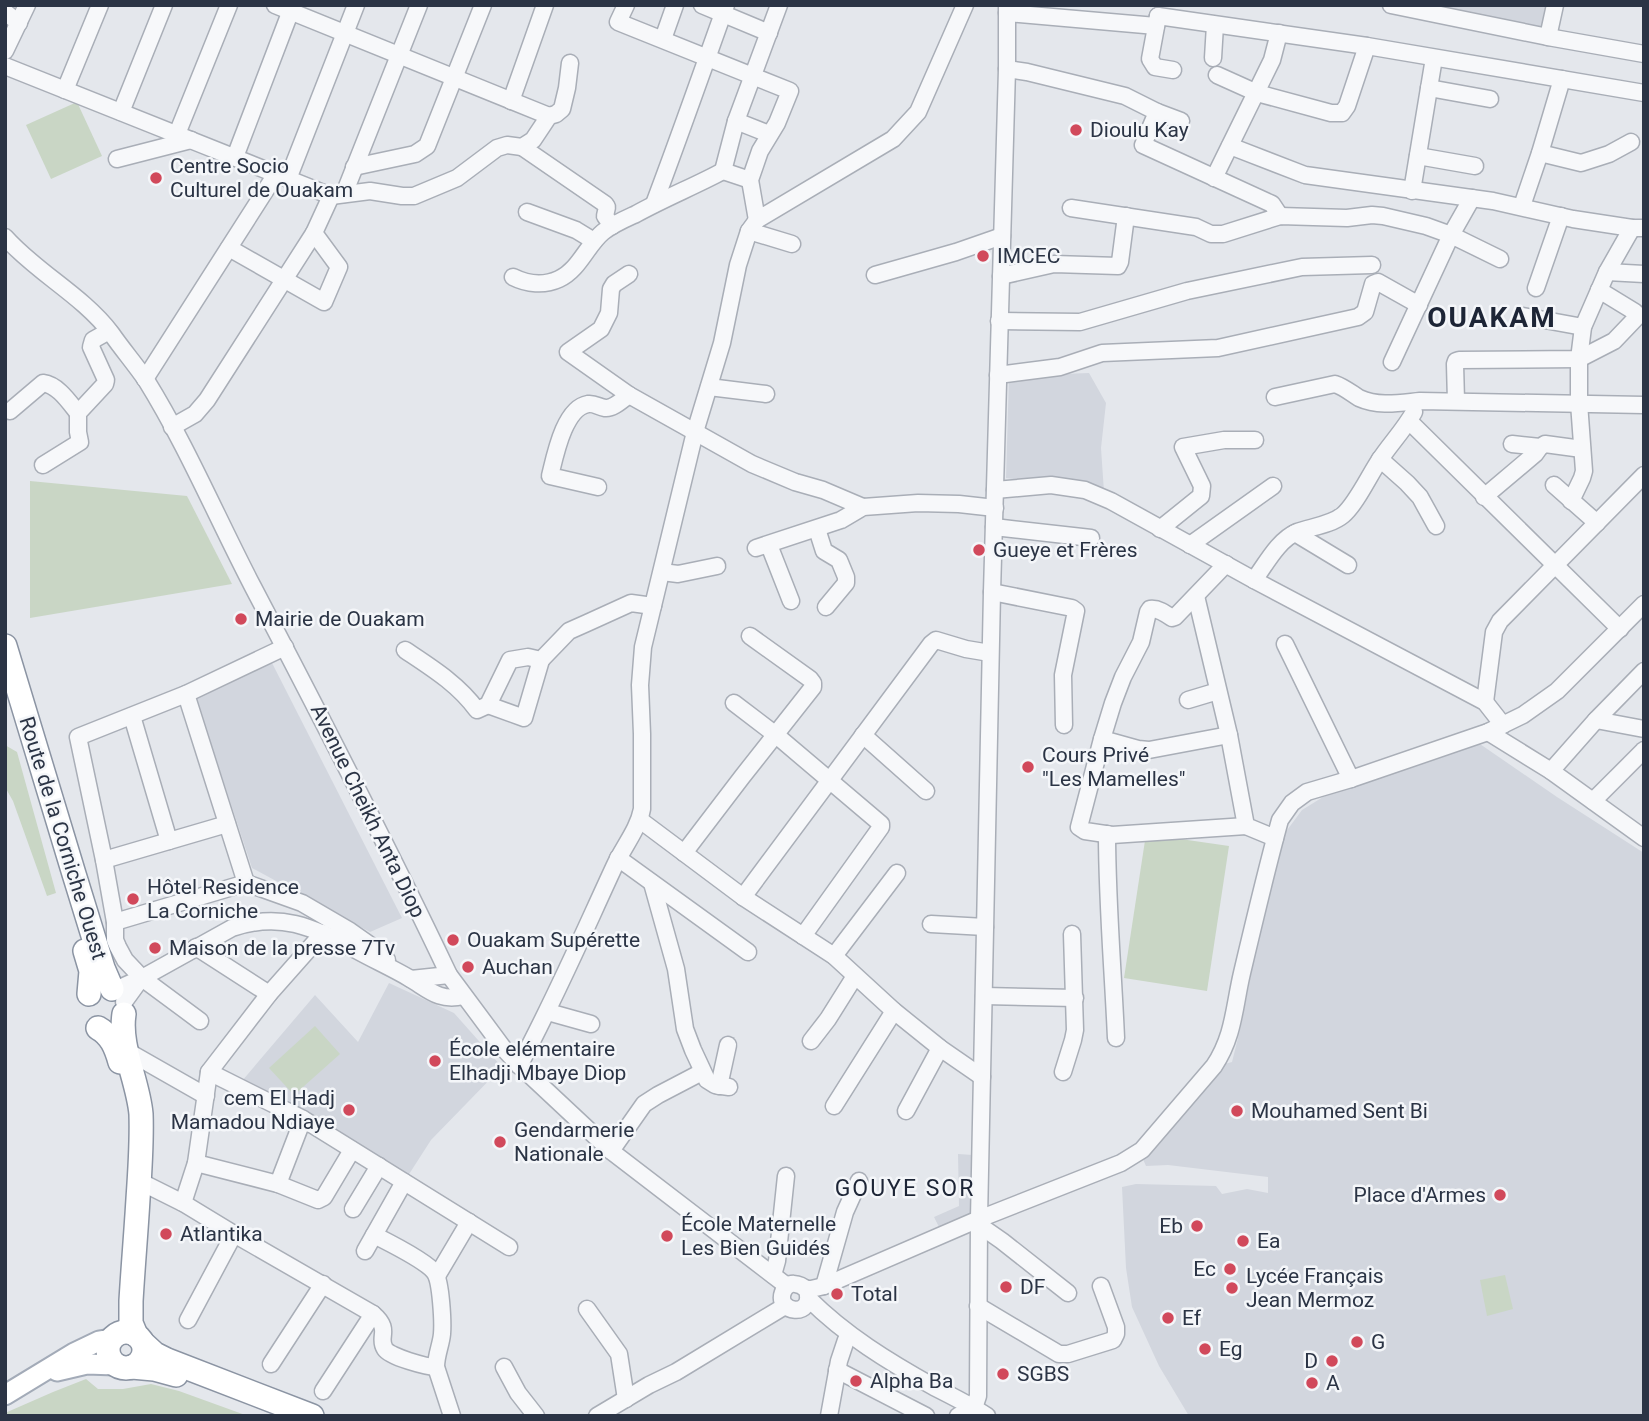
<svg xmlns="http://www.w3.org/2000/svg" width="1649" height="1421" font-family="Roboto,sans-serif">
	<rect width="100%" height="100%" fill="#e4e7ec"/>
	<g fill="#d2d6de">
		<polygon points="1418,5 1547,5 1542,29"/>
		<polygon points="1089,373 1106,403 1101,448 1104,492 1006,478 1009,376"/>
		<polygon points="271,661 402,918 370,932 252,868 195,695"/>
		<polygon points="1477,742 1557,797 1644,853 1644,1416 1189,1416 1159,1366 1132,1307 1126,1268 1122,1187 1136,1184 1216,1186 1222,1194 1247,1189 1268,1193 1268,1177 1168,1165 1146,1166 1142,1157 1221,1065 1232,1062 1240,1030 1257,945 1285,833 1302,810 1323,797 1356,783"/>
		<polygon points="389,983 454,1013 502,1067 431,1140 404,1182 242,1081 315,995 358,1042"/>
		<polygon points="958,1154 973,1155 973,1205 970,1214 940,1229 934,1217 959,1206"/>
	</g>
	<g fill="#c9d6c5">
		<polygon points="77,102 102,156 51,179 26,125"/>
		<polygon points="30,481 187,496 232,584 30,618"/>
		<polygon points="5,745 17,752 56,893 47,896 13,801 5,787"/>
		<polygon points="1146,834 1229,846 1207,991 1124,978"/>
		<polygon points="315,1026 340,1054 294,1095 269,1068"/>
		<polygon points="1505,1275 1513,1309 1487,1316 1480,1280"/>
		<polygon points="86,1379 98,1389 123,1389 151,1384 179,1391 248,1416 5,1416 5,1413 53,1392"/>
	</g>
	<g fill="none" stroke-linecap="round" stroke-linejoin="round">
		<defs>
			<g id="minor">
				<polyline points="275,5 549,116"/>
				<polyline points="626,5 618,22 790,91 777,123 760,151 750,180 757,220"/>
				<polyline points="702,5 769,33"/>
				<polyline points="1391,5 1548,37 1644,54"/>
				<polyline points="5,12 19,23"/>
				<polyline points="1007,13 1156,26"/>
				<polyline points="1158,16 1367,46 1644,93"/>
				<polyline points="1158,16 1150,59 1155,67 1173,70"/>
				<polyline points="1548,37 1555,5"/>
				<polyline points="663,39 675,5"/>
				<polyline points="5,51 27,5"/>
				<polyline points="1213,58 1215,25"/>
				<polyline points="5,66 331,196 370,191 402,196 414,196 457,178 497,148 507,145 522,147 533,140 549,116 556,114 562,109 567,88 570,63"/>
				<polyline points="1007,69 1027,72 1125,96 1157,112 1143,145 1272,204 1280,216"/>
				<polyline points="1217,75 1257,93 1331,113 1342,113 1347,106 1367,46"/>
				<polyline points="1429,88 1490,99"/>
				<polyline points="65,90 100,5"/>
				<polyline points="511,101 545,5"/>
				<polyline points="121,112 164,5"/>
				<polyline points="1157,112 1181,121"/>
				<polyline points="736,121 769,134"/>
				<polyline points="177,134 229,5"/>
				<polyline points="1230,146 1305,175 1493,201 1573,219 1632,228 1644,228"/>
				<polyline points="522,147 605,204 607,207 605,216 612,226"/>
				<polyline points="1540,153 1581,163 1609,154 1631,142"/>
				<polyline points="1418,156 1475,166"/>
				<polyline points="235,157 293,5"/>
				<polyline points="117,159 191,140"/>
				<polyline points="354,167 415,154 427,146 483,5"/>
				<polyline points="723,171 736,121 779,5"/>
				<polyline points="1214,178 1272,60 1279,33"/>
				<polyline points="288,179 356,5"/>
				<polyline points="1412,191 1434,58"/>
				<polyline points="344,194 419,5"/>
				<path d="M654 204C679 138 702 72 726 5"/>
				<polyline points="1522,206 1540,153 1562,79"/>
				<polyline points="1071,208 1196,227 1211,234 1223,234 1280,216 1347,218 1372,215 1383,216 1426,226 1451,235 1500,259"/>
				<polyline points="527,212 576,230 594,241"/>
				<polyline points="749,231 792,244"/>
				<path d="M5 237C37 273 82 295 111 333 122 349 135 364 146 380 187 446 217 518 253 587 320 715 387 844 449 975L504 1049 518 1064 611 1151 787 1286"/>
				<polyline points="229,248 324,302 339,267 314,233"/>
				<polyline points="1607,272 1644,274"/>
				<polyline points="629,274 614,284 611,289 609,313 601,329 568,352 629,395 752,464 795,482 823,490 863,507"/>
				<polyline points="875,275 956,252 1002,236"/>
				<polyline points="1001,276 1054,264 1118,266 1120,262 1126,216"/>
				<path d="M513 277C527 284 544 286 559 279 579 270 587 245 603 232 613 224 625 219 636 214 665 198 695 186 723 171L750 180"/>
				<polyline points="1536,288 1561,216"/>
				<polyline points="1523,316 1583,327"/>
				<polyline points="999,321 1080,322 1187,291 1302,267 1372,265"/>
				<polyline points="1392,362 1451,235 1472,198"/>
				<polyline points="998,375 1060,367 1102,353 1218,348 1358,317 1365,312 1373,284 1378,282 1419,305"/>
				<polyline points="145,379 276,174"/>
				<polyline points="709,387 766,394"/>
				<path d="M1275 397 1335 384C1344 387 1351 393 1359 398 1379 407 1399 403 1420 401L1644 405"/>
				<polyline points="1456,401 1455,364 1456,361 1459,360 1579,359 1614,341 1636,318 1635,312 1599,290"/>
				<path d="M10 411 43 383C58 385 69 402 78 413"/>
				<polyline points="1409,421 1620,629"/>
				<polyline points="172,427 195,414 207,400 314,233 331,196"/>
				<polyline points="1512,444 1540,447 1545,444 1582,449"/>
				<polyline points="1380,459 1407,483 1420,497 1436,526"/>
				<polyline points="43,465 80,442 78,432 78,413 105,384 106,380 91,347 93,340 109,331"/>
				<polyline points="1554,485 1597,523"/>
				<path d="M598 487 550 476C555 456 564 408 588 404 595 403 598 407 605 408 613 409 622 400 629 395"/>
				<polyline points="995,490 1051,485 1085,490 1111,501 1254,580 1485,702 1503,725"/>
				<polyline points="1484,497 1535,454 1540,447"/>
				<polyline points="1571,501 1582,478 1584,471 1579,403 1579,359 1583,327 1607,272 1632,228"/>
				<polyline points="994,527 1091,538"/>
				<polyline points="817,529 824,551 839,560 846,577 846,583 826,607"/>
				<polyline points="1160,529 1201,496 1202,486 1183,447 1224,440 1255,440"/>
				<polyline points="1295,533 1348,565"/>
				<polyline points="769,545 791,601"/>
				<polyline points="1190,545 1273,486"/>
				<polyline points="756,548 841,520 863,507 918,503 959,504 995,508"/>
				<path d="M1226 564 1175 617 1172 618C1165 613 1158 608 1150 609L1148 612 1141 642 1123 677 1113 703 1102 739 1079 827 1085 831 1112 835 1246 826"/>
				<polyline points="662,572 678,574 717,566"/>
				<path d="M1254 580C1266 564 1278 540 1297 532 1311 527 1331 525 1343 515 1356 504 1369 476 1379 461 1390 444 1404 430 1414 412"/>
				<polyline points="992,592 1072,608 1076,611 1063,675 1064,725"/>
				<polyline points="1196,596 1229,735 1246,826 1275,838"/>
				<polyline points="1285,644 1351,779"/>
				<path d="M405 650C432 668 458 684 477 710L488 705 510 660 528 657 541 660 569 631 587 623 631 603 653 606"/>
				<polyline points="186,694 246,883"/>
				<polyline points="1188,700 1218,691"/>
				<polyline points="1485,702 1494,632 1500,621 1644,475"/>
				<polyline points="734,703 776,735 881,824 881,827 803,936"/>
				<polyline points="488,705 524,718 541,660"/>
				<polyline points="132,716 169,841"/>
				<polyline points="1596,720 1644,729"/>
				<polyline points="1488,732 1551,771 1644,838"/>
				<polyline points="863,735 926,791"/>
				<polyline points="1102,739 1138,749 1149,750 1229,735"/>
				<polyline points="1551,771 1596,720 1644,671"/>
				<polyline points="1593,801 1644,750"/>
				<polyline points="640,820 743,897 834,956 894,1011 940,1048 982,1077"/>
				<path d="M1107 834C1107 902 1113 970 1116 1038"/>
				<polyline points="684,853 742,777 813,687 813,683 810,679 750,636"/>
				<polyline points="618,858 748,952"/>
				<polyline points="104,860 227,824"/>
				<polyline points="652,883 676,969 685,1029 693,1050 707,1080 715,1085 729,1087"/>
				<polyline points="743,897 931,644 936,640 966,649 990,653"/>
				<polyline points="115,922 246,883 302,903 350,931 377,950 387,960"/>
				<polyline points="931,924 985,927"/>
				<polyline points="196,947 269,994"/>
				<polyline points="834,956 897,873"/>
				<polyline points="411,979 449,975"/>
				<path d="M115 990 142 978 232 928C282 911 313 928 356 950 374 960 392 968 409 978 428 989 439 1002 463 996"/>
				<polyline points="984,996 1075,998"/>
				<polyline points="124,1002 140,980"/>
				<polyline points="548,1012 591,1024"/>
				<polyline points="200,1021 142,978 125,960 118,947 115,940 115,922 104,860 78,737 186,694 285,647"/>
				<polyline points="811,1041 828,1019 855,976"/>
				<polyline points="127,1051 206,1096"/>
				<path d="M519 1066C554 1001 583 934 614 867 623 847 638 830 642 809V734L640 685 643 647 695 432 722 343 738 265 749 231 757 220 893 139 918 112 965 5"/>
				<polyline points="209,1072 303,1119 509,1247"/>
				<polyline points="1063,1072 1073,1040 1075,1030 1072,934"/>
				<polyline points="719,1086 728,1045"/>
				<polyline points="834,1106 894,1011"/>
				<polyline points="906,1111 940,1048"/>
				<polyline points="611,1151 644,1104 658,1095 702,1072"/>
				<polyline points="196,1163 278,1184 318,1200 324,1197 352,1150"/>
				<path d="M139 1181 183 1203 234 1234 373 1314C392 1330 377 1337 385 1349 390 1357 427 1367 436 1367"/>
				<polyline points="278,1184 303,1119"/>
				<polyline points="183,1203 196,1163 209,1072 269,994 323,933"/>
				<polyline points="353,1209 379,1166"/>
				<polyline points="979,1225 1002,1241 1068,1293"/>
				<path d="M374 1235C388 1242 428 1262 435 1273 441 1282 443 1322 442 1334 441 1345 436 1355 436 1367L452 1416"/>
				<polyline points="365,1251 404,1182"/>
				<polyline points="773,1275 777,1261 786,1176"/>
				<polyline points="437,1276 469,1222"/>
				<polyline points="824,1286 845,1212 859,1181"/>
				<path d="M807 1290C815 1319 775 1313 783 1292 787 1280 800 1283 807 1290L824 1286 979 1219 1121 1163 1142 1150 1214 1066C1234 1036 1234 1007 1242 973 1254 922 1266 871 1280 820L1292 803 1307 792 1351 779 1488 732 1523 715 1557 691 1644 604"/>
				<path d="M809 1299C845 1335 889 1362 934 1387 952 1396 970 1405 987 1416"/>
				<polyline points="978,1306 1059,1354 1068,1354 1113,1340 1116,1334 1116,1327 1101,1286"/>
				<polyline points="587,1309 619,1354 626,1399"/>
				<polyline points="188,1320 234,1234"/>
				<polyline points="271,1364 323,1284"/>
				<polyline points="504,1367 518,1393 536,1416"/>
				<polyline points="837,1370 926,1416"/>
				<polyline points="323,1391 373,1314"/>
				<polyline points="597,1416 649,1385 676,1372 785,1306"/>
				<polyline points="829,1416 839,1361 846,1340"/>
				<polyline points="958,1416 974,1408 978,1396 979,1219 992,592 1007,69 1007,5"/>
			</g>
			<g id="major">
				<polyline points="57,1371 87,1364 115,1365"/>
				<polyline points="5,1395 74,1353 99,1341 111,1339"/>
			</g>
			<g id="highway">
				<polyline points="5,646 74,874 103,968 112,989"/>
				<polyline points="85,951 91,971 89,994"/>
				<path d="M124 1014C119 1047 138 1080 141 1114 142 1142 140 1171 138 1199 136 1233 133 1267 131 1301V1323L136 1335"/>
				<path d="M98 1028C111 1035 116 1048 120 1062"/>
				<circle cx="126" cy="1350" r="18"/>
				<polyline points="143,1343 155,1354 167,1360 312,1416"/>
				<polyline points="132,1367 154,1369 176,1375"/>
			</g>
		</defs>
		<use href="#minor" stroke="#a9aeb7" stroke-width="19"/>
		<use href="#major" stroke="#a3abb8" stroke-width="23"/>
		<use href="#highway" stroke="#8b94a3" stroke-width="26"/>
		<use href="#minor" stroke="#f7f8fa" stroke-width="16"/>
		<use href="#major" stroke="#fff" stroke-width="19"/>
		<use href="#highway" stroke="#fff" stroke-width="23"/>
	</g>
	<g fill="#d1495b" stroke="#f4f6f9" stroke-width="2.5">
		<circle cx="1076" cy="130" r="7"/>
		<circle cx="156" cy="178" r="7"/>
		<circle cx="983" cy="256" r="7"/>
		<circle cx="979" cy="550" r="7"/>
		<circle cx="241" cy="619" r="7"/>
		<circle cx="1028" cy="767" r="7"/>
		<circle cx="133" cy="899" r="7"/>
		<circle cx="453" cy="940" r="7"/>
		<circle cx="155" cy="948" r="7"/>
		<circle cx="468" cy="967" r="7"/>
		<circle cx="435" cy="1061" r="7"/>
		<circle cx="349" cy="1110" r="7"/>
		<circle cx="1237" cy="1111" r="7"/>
		<circle cx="500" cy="1142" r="7"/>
		<circle cx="1500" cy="1195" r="7"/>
		<circle cx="1197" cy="1226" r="7"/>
		<circle cx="166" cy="1234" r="7"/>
		<circle cx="667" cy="1236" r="7"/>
		<circle cx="1243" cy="1241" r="7"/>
		<circle cx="1230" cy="1269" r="7"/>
		<circle cx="1006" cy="1287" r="7"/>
		<circle cx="1232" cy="1288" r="7"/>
		<circle cx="837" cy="1294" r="7"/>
		<circle cx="1168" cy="1318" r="7"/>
		<circle cx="1357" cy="1342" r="7"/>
		<circle cx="1205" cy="1349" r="7"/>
		<circle cx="1332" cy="1361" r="7"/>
		<circle cx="1003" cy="1374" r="7"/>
		<circle cx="856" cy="1381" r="7"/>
		<circle cx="1312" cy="1383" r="7"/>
	</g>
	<g text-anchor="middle" stroke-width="5" stroke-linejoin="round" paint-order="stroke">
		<g font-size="21" fill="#2b3445" stroke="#f4f6f9" text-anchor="start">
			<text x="1090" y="137">Dioulu Kay</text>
			<text x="170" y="173">Centre Socio<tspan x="170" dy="24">Culturel de Ouakam</tspan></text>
			<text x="997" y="263">IMCEC</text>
			<text x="993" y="557">Gueye et Frères</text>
			<text x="255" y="626">Mairie de Ouakam</text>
			<text x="1042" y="762">Cours Privé<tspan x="1042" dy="24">"Les Mamelles"</tspan></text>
			<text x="147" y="894">Hôtel Residence<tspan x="147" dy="24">La Corniche</tspan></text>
			<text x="467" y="947">Ouakam Supérette</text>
			<text x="169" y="955">Maison de la presse 7Tv</text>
			<text x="482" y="974">Auchan</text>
			<text x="449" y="1056">École elémentaire<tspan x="449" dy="24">Elhadji Mbaye Diop</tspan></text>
			<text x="335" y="1105" text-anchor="end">cem El Hadj<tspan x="335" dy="24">Mamadou Ndiaye</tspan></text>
			<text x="1251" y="1118">Mouhamed Sent Bi</text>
			<text x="514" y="1137">Gendarmerie<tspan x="514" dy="24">Nationale</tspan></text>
			<text x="1486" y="1202" text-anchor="end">Place d'Armes</text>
			<text x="681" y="1231">École Maternelle<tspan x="681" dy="24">Les Bien Guidés</tspan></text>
			<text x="1183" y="1233" text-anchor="end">Eb</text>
			<text x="180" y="1241">Atlantika</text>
			<text x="1257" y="1248">Ea</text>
			<text x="1216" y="1276" text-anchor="end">Ec</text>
			<text x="1246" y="1283">Lycée Français<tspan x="1246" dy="24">Jean Mermoz</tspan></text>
			<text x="1020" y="1294">DF</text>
			<text x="851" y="1301">Total</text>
			<text x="1182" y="1325">Ef</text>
			<text x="1371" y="1349">G</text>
			<text x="1219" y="1356">Eg</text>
			<text x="1318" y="1368" text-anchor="end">D</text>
			<text x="1017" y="1381">SGBS</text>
			<text x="870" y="1388">Alpha Ba</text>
			<text x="1326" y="1390">A</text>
		</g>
		<g font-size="21" fill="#2b3445" stroke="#f4f6f9">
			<text transform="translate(368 811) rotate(64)" y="7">Avenue Cheikh Anta Diop</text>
			<text transform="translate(63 838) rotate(73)" y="7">Route de la Corniche Ouest</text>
		</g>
		<g font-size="23" letter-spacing="2" fill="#1d2536" stroke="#f4f6f9">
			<text x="905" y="1196">GOUYE SOR</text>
		</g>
		<g font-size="28" font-weight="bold" letter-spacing="2" fill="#1d2536" stroke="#f4f6f9">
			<text x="1492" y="327">OUAKAM</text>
		</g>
	</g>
	<rect width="1649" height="1421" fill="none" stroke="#2b3445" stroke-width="14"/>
</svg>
